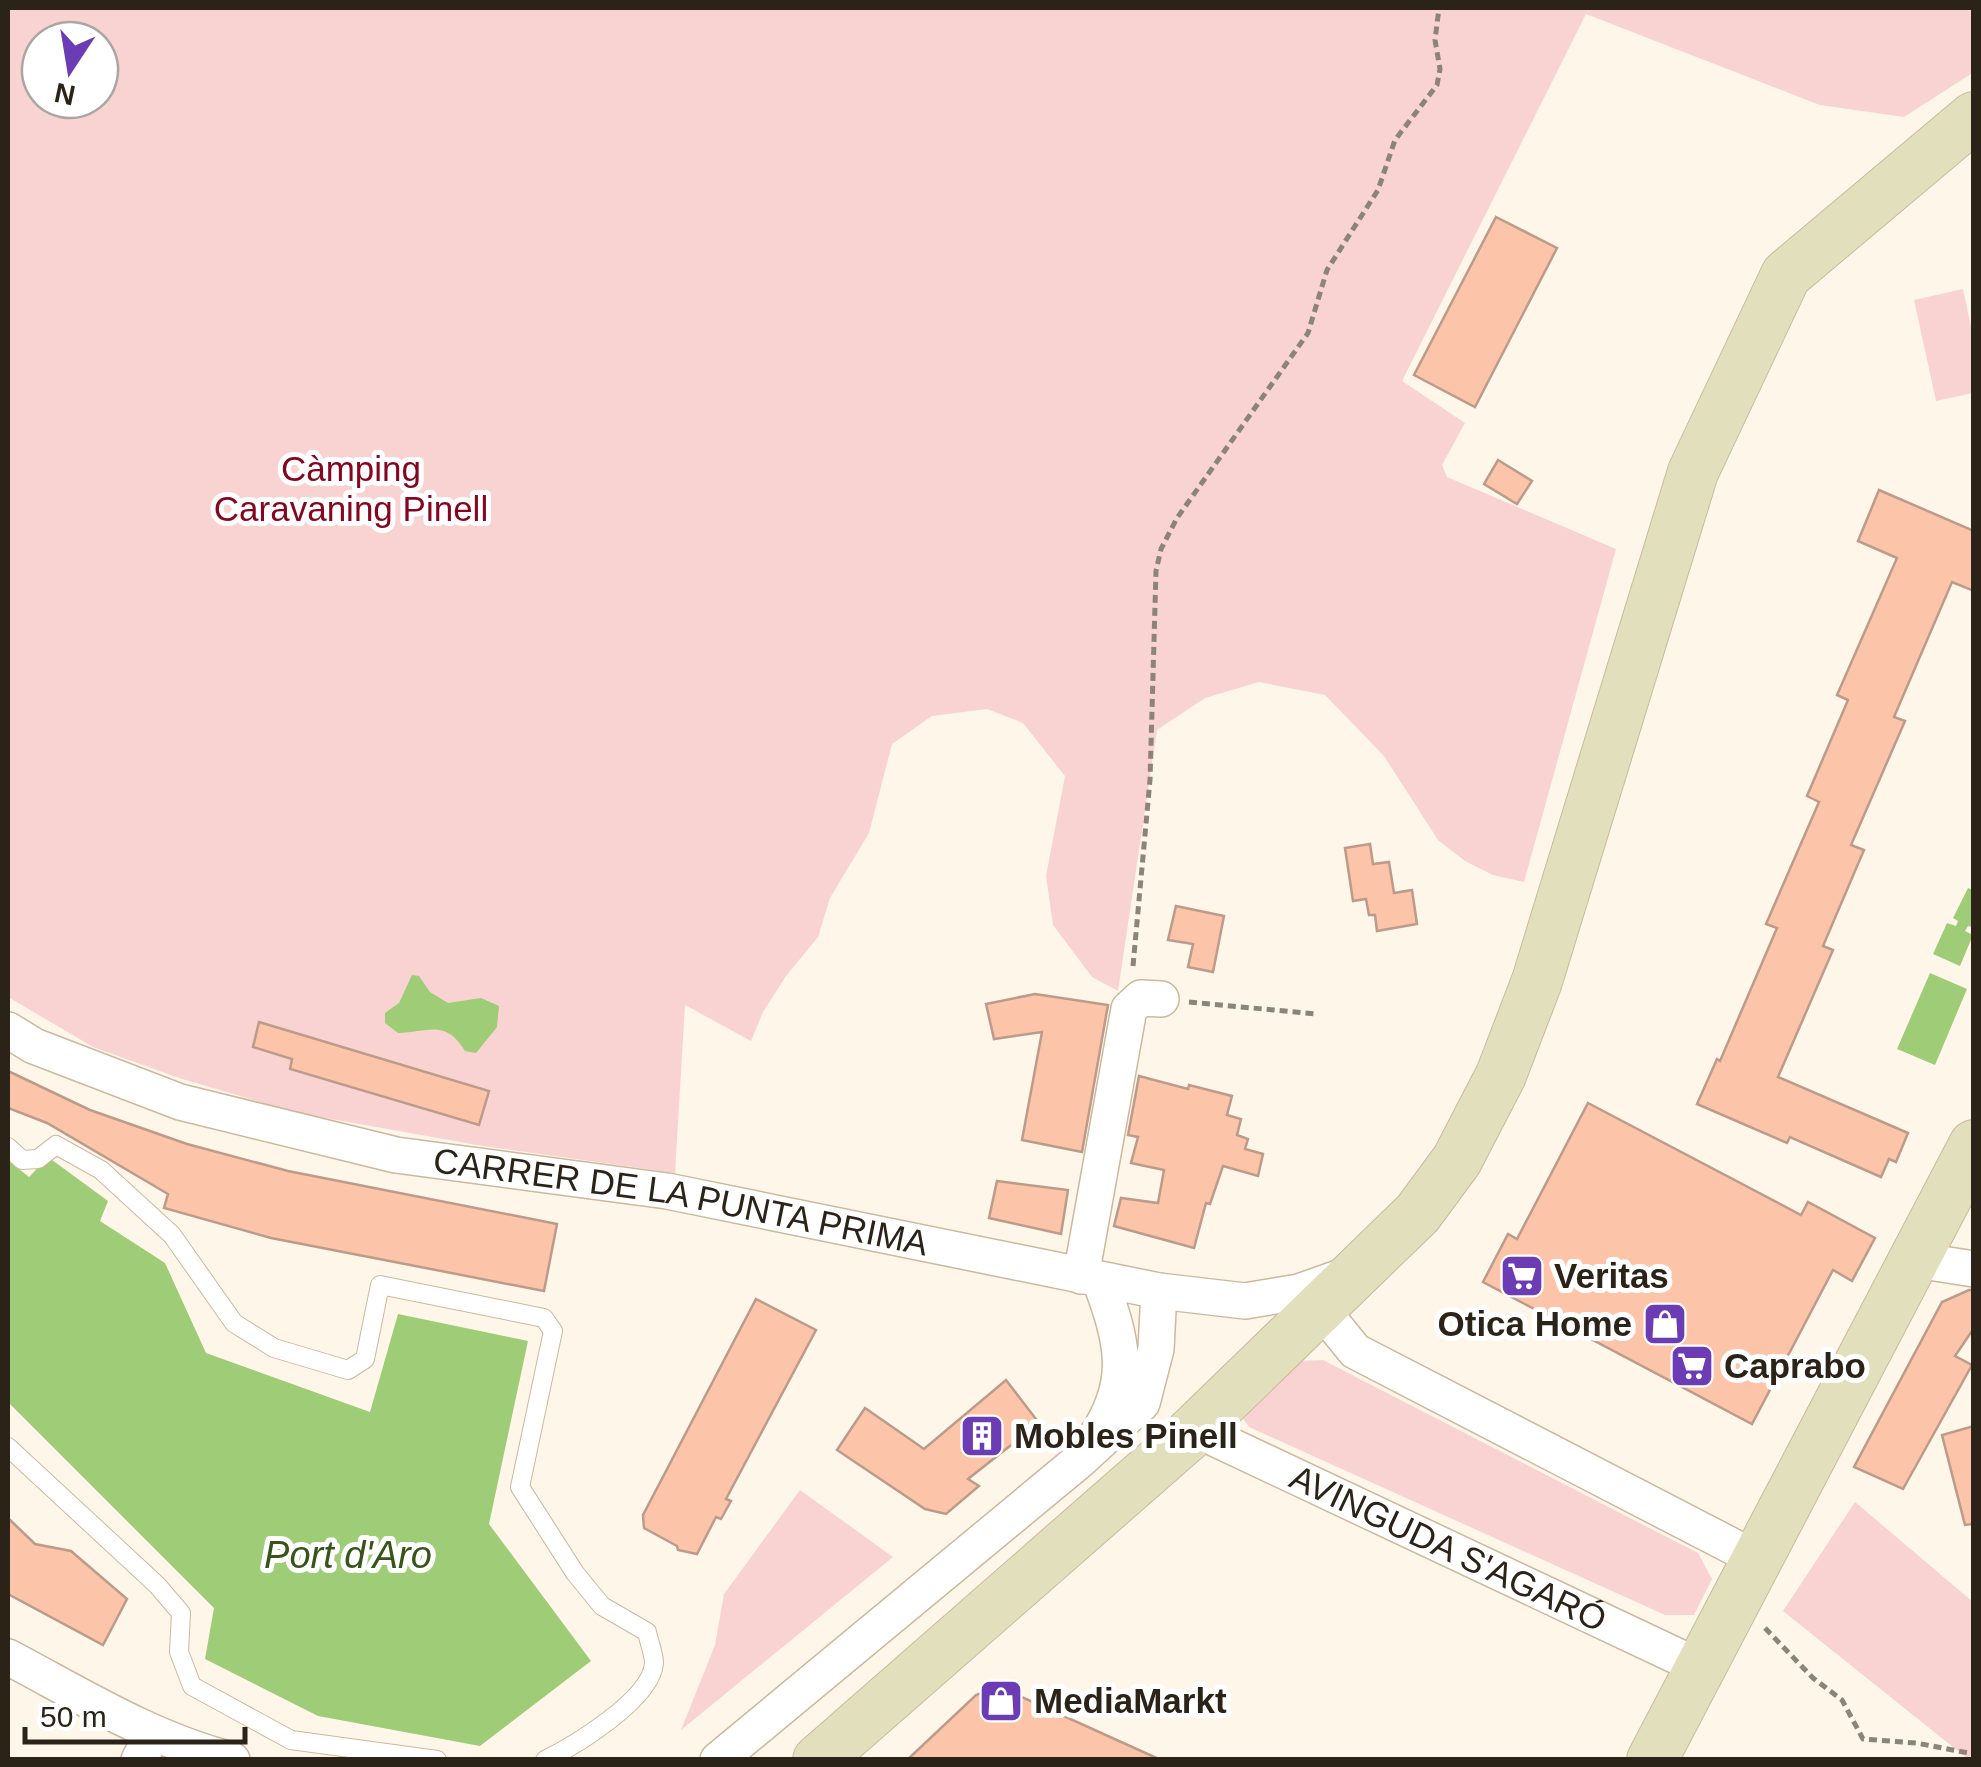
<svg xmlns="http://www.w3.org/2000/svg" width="1981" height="1767" font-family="Helvetica,sans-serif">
	<rect width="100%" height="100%" fill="#fff6ea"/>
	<g fill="#f8d3d2" fill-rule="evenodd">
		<path d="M8 8H1973L1974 72 1904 117 1820 105 1586 14 1402 381 1465 423 1442 465 1447 477 1616 549 1524 882 1493 875 1465 861 1438 840 1384 756 1325 695 1259 682 1205 698 1157 730 1118 991 1092 977 1053 925 1046 876 1065 776 1023 723 987 709 932 716 892 744 869 833 830 898 818 937 786 976 763 1012 751 1041 685 1005 675 1173 477 1145 298 1113 179 1078 93 1047 8 997ZM40 40H100V100H40Z"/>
		<polygon points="1963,289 1973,336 1973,393 1936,401 1914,300"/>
		<polygon points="1323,1360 1698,1553 1712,1579 1694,1615 1665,1615 1249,1427 1238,1412 1297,1361"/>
		<polygon points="800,1490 893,1557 681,1730 715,1645 724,1594"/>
		<polygon points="1855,1502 1973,1602 1973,1759 1968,1759 1783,1611"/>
	</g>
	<g fill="#9fcc76">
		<polygon points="1968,888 1973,890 1973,924 1972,927 1968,926 1965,931 1973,935 1960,966 1933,954 1947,923 1956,926 1958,921 1953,918"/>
		<polygon points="1930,973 1967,989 1935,1065 1897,1049"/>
		<path d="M412 975 419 976 430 992 448 1003 481 998 499 1006 497 1027 476 1053 465 1051C445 1019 430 1032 398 1033L385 1023V1013L399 1003Z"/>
		<polygon points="48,1157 108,1201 100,1221 165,1263 206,1353 370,1412 398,1314 528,1341 489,1524 591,1661 480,1746 318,1716 205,1659 214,1608 8,1402 8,1160 29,1177"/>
	</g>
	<g fill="#fcc4a8" stroke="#bc9b8a" stroke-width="2.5">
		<polygon points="1496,217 1557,248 1475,407 1414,375"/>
		<polygon points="1498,460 1532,481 1517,504 1484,484"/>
		<polygon points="1879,490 1974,531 1974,591 1952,582 1894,717 1905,721 1851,845 1864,850 1823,946 1833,950 1778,1077 1908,1133 1896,1162 1889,1159 1881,1177 1790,1137 1787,1143 1697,1104 1717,1059 1720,1061 1777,928 1766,924 1819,802 1807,796 1848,700 1837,695 1897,558 1858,541"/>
		<polygon points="1370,844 1373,864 1389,862 1394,893 1412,890 1417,924 1377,931 1375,915 1369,915 1366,899 1353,901 1345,848"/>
		<polygon points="1176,906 1224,916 1213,972 1188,967 1193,944 1168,940"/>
		<polygon points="1035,994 1108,1005 1082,1152 1022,1140 1042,1032 994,1039 986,1004"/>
		<polygon points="259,1022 489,1091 479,1125 290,1069 292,1059 253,1047"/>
		<polygon points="8,1071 90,1110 187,1144 288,1171 557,1224 544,1291 271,1238 164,1208 168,1194 47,1123 8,1108"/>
		<polygon points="1139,1076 1188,1089 1189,1085 1232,1096 1227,1115 1241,1119 1237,1135 1248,1139 1245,1149 1263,1154 1258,1176 1223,1166 1210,1204 1206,1203 1194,1248 1114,1226 1121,1198 1158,1203 1164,1170 1131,1163 1138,1137 1128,1135"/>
		<polygon points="1588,1103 1801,1215 1808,1202 1875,1238 1852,1281 1833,1270 1752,1424 1483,1282 1508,1234 1517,1239"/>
		<polygon points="997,1181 1068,1190 1061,1234 989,1218"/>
		<polygon points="1969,1290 1974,1290 1974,1328 1955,1356 1972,1365 1903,1489 1854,1467 1942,1302"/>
		<polygon points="756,1299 816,1330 726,1499 731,1501 721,1519 716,1517 697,1554 678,1550 677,1546 644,1528 643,1515"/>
		<polygon points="1006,1380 1039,1423 968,1479 979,1486 946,1514 925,1509 837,1450 865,1408 924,1449"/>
		<polygon points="1974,1426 1974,1524 1965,1525 1942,1435"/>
		<polygon points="8,1518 35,1544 71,1551 127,1599 103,1645 8,1594"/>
		<polygon points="996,1687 1015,1694 1161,1760 907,1760 976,1695"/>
	</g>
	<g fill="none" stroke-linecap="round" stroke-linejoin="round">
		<defs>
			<g id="service">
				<path d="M8 1147 22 1160 38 1159 56 1145 101 1170 172 1235 234 1323 274 1348 348 1370 365 1359 380 1285 544 1318 553 1331 520 1487 575 1573 602 1606 647 1632C649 1642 654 1654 654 1663 652 1699 574 1746 545 1760"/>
				<polyline points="8,1447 157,1585 181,1613 179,1652 192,1686 291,1740 437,1760"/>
			</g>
			<g id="minor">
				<path id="s1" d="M8 1030 34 1046 180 1102 396 1155 667 1191 1159 1291 1245 1301 1299 1292 1347 1275"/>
				<polyline points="1916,1260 1974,1269"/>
				<polyline points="1081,1276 1129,1009 1141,998 1161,999"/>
				<polyline points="1321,1309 1355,1351 1755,1558"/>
				<path id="s2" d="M1195 1429 1700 1667"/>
				<path d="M1095 1438C1134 1381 1122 1340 1100 1280"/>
				<path d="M8 1657C80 1695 152 1740 232 1760"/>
				<polyline points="139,1760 153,1733"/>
				<polyline points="718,1760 1080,1460 1142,1403 1156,1349 1159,1291"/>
			</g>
			<g id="secondary">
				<polyline points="818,1760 1187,1437 1418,1213 1457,1160 1501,1075 1537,981 1693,472 1786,275 1974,117"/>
				<polyline points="1652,1760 1974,1145"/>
			</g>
		</defs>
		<use href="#service" stroke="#cdb89c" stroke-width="20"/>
		<use href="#minor" stroke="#cdb89c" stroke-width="38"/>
		<use href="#secondary" stroke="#cdb89c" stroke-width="52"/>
		<g stroke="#8d8479" stroke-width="5" stroke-dasharray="8 5" stroke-linecap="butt">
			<polyline points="1133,966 1150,780 1156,571 1161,549 1177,518 1308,333 1327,270 1378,190 1395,140 1437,85 1440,69 1435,40 1439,8"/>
			<polyline points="1189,1002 1316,1014"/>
			<polyline points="1765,1628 1813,1678 1842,1700 1863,1739 1916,1743 1974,1754"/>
		</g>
		<use href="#service" stroke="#fff" stroke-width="18"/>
		<use href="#minor" stroke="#fff" stroke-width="35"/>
		<use href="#secondary" stroke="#e2dfbc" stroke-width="50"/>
	</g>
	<defs>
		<symbol id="supermarket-square" viewBox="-11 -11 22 22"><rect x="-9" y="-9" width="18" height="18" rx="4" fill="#6b3cb3" stroke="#fff"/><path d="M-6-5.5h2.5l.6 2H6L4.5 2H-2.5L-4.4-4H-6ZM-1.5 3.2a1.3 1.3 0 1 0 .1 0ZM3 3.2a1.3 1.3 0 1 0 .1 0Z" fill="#fff"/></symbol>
		<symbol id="shop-square" viewBox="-11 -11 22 22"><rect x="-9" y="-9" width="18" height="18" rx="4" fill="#6b3cb3" stroke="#fff"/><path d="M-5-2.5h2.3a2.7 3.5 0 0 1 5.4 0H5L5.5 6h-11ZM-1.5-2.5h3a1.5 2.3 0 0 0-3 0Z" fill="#fff"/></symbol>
		<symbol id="building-square" viewBox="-11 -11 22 22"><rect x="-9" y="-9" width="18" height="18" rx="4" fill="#6b3cb3" stroke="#fff"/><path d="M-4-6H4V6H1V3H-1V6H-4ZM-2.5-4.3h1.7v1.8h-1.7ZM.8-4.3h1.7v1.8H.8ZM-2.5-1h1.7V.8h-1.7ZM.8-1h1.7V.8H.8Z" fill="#fff"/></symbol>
	</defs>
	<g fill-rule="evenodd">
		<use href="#supermarket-square" x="1497" y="1251" width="50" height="50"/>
		<use href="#shop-square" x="1640" y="1299" width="50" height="50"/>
		<use href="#supermarket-square" x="1667" y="1341" width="50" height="50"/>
		<use href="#building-square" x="957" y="1411" width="50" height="50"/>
		<use href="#shop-square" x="976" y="1676" width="50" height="50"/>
	</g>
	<g text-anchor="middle" stroke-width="10" stroke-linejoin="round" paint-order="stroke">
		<g font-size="35" fill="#860620" stroke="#fff">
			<text x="351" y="481">Càmping<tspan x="351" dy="40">Caravaning Pinell</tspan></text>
		</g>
		<g font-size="35" fill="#2b2318" stroke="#fff">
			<text dy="12" stroke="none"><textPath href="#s1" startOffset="698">CARRER DE LA PUNTA PRIMA</textPath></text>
			<text dy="12" stroke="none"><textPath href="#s2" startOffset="280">AVINGUDA S'AGARÓ</textPath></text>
		</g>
		<g font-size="35" font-weight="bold" fill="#2b2318" stroke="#fff" text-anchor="start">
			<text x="1554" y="1288">Veritas</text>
			<text x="1632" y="1336" text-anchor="end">Otica Home</text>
			<text x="1724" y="1378">Caprabo</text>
			<text x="1014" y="1448">Mobles Pinell</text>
			<text x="1034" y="1713">MediaMarkt</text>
		</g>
		<g font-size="38" font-style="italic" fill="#375419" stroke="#fff">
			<text x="348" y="1568">Port d'Aro</text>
		</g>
	</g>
	<rect width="1981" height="1767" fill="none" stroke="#2b2318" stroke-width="20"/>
	<g transform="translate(70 70) rotate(192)"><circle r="48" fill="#ffffff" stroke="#aaa7a3" stroke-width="2.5"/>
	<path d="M0-8L18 38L0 25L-18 38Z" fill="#6b3cb3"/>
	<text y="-15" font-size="28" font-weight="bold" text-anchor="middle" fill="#2b2318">N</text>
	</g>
	<path d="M25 1727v15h220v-15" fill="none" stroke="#2b2318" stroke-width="5"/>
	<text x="40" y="1727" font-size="30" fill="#2b2318" stroke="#ffffff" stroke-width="8" paint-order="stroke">50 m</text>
</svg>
